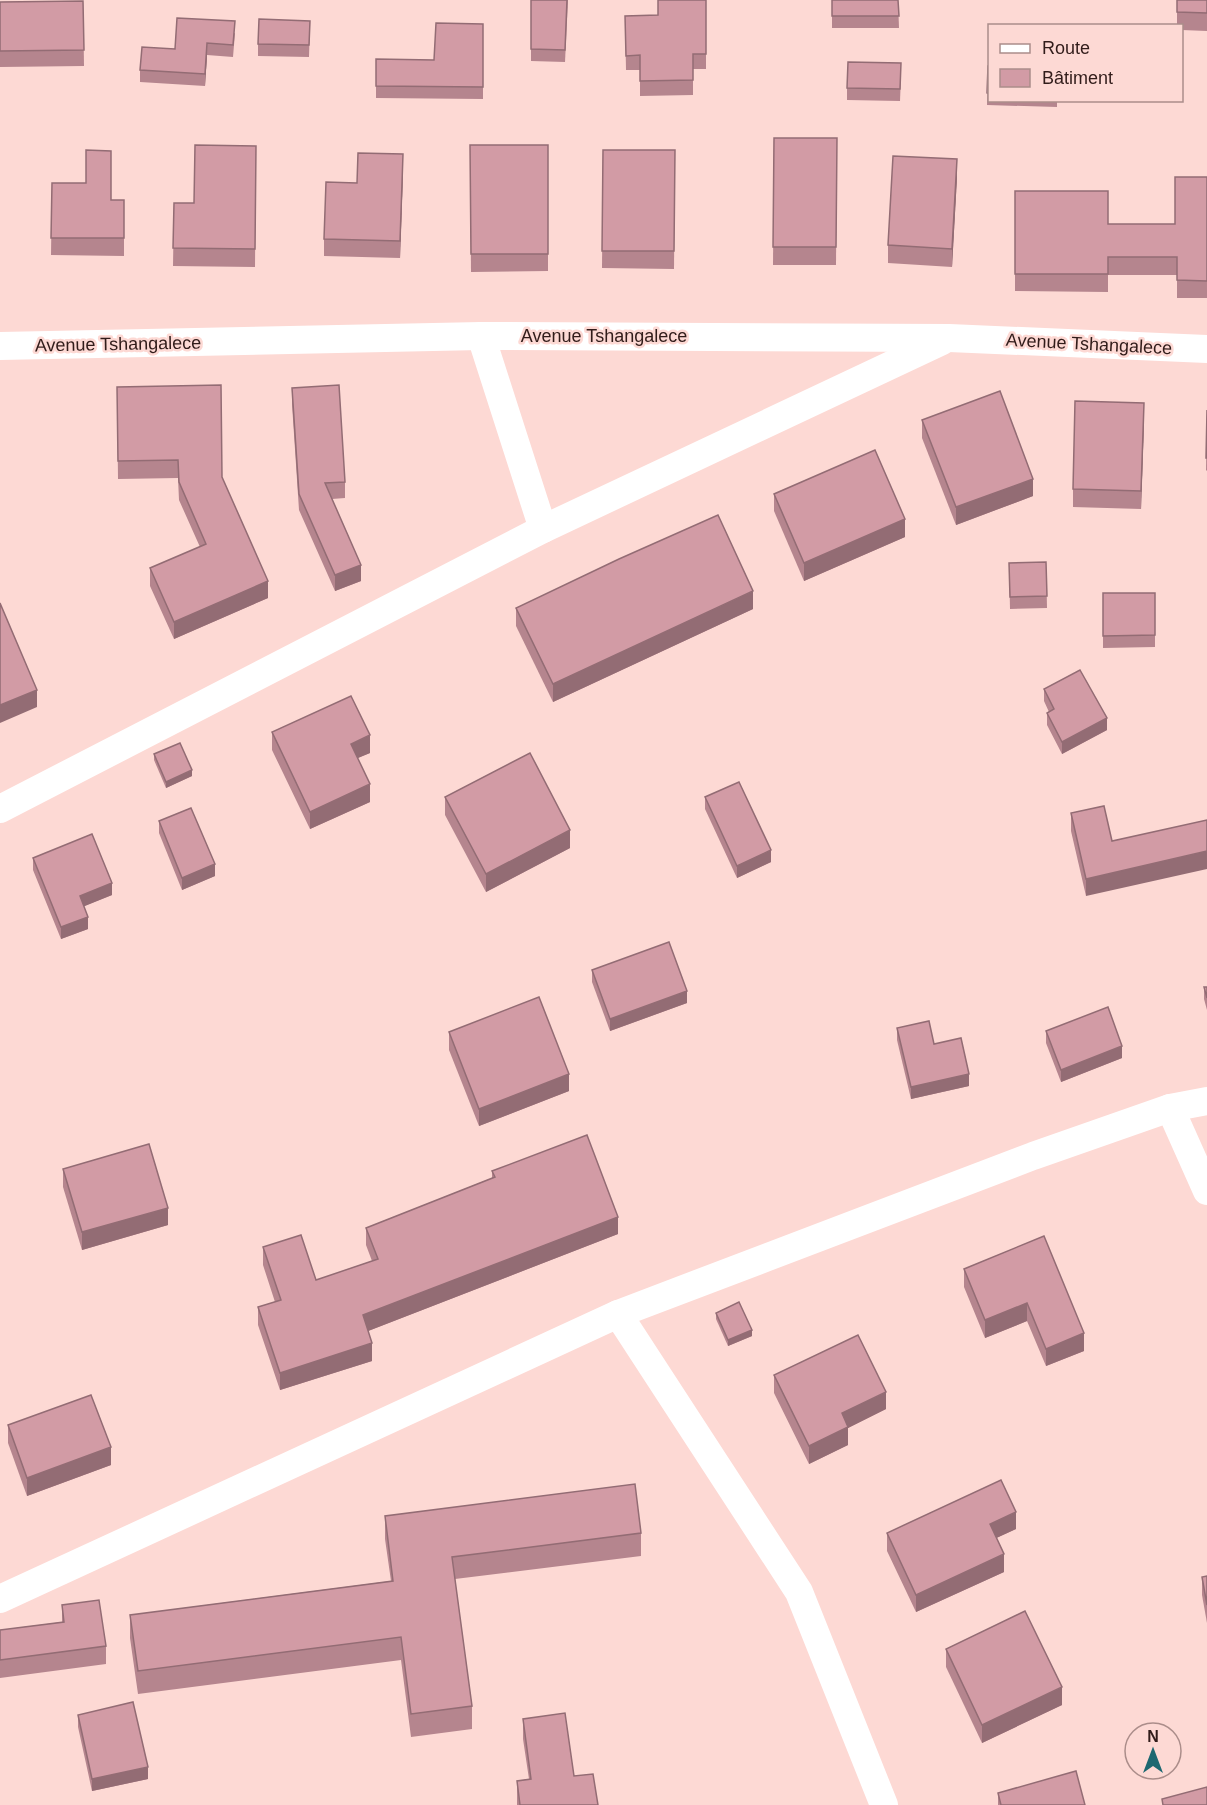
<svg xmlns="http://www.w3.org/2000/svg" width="1207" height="1805" font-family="Arial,sans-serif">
	<rect width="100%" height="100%" fill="#fdd9d4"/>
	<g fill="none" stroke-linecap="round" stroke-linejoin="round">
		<g stroke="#fff" stroke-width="28">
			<polyline points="481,336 543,529"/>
			<polyline points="0,346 481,336 949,338 1207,349"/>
			<polyline points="0,809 543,529 942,341"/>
			<polyline points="1170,1108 1207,1191"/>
			<polyline points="618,1314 799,1592 884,1805"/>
			<polyline points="0,1599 618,1314 1033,1156 1170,1108 1207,1101"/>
		</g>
	</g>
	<g fill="#b5858e">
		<polygon points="531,0 568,0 565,62 531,61"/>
		<polygon points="706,0 706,69 693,69 693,95 640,96 640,70 626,70 625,16 658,15"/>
		<polygon points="832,0 898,0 899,28 832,28"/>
		<polygon points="1177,0 1207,0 1207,31 1182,30 1182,26 1177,26"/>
		<polygon points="83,1 84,66 0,67 0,2"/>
		<polygon points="310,21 309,57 258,56 258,44"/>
		<polygon points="483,24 483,99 376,98 376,59 434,60"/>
		<polygon points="235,33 233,57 207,55 205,86 140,82 140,70 175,49"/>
		<polygon points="988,66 990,66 990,100 1057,100 1057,107 987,105"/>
		<polygon points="901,75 900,101 847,100 847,88"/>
		<polygon points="774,138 837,138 836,265 773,265"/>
		<polygon points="470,145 548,145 548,271 471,272"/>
		<polygon points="256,146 255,267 173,266 174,203 194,203"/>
		<polygon points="603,150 675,150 674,269 602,268"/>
		<polygon points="403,172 400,258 324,256 324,239 357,183"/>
		<polygon points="957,177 952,267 888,263 888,245"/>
		<polygon points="1207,177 1207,298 1177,298 1177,275 1108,275 1108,292 1015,291 1015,191 1108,224 1175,224"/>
		<polygon points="52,183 111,200 124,200 124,256 51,255"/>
		<polygon points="117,387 222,477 268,598 174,639 150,586 150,568 200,547 179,500 178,478 118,479"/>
		<polygon points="292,388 345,482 345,498 332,499 361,581 335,591 299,510 292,404"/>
		<polygon points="1207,410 1207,471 1206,470"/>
		<polygon points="922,420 1033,496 956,525 922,438"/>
		<polygon points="1144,421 1141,509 1073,507 1073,489"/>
		<polygon points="774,494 905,537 804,581 774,511"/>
		<polygon points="1046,562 1047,608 1010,609 1009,563"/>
		<polygon points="1103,593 1155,593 1155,647 1103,648"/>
		<polygon points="516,608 753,609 553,702 516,626"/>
		<polygon points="1044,689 1107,730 1062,754 1047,725 1047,713 1049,712 1044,701"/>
		<polygon points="272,732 370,753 357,758 370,802 310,829 272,750"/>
		<polygon points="154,754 192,776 166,788 154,760"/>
		<polygon points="445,797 570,848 486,892 445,815"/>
		<polygon points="705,797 771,862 737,878 705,809"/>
		<polygon points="1104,806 1086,896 1071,831 1071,813"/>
		<polygon points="159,821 215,876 182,890 159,833"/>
		<polygon points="33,858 112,895 84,906 88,929 61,939 33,870"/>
		<polygon points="592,970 687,1003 610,1031 592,982"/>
		<polygon points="1204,987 1207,987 1207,1010 1204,999"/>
		<polygon points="897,1028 934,1044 969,1086 911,1099 897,1040"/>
		<polygon points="1046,1031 1122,1058 1061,1082 1046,1043"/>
		<polygon points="449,1032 569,1091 479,1126 449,1050"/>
		<polygon points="63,1169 168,1225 82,1250 63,1187"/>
		<polygon points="492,1171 618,1234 368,1331 372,1361 280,1390 258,1325 258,1307 275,1302 263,1265 263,1247 316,1280 372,1261 366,1245 366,1228 492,1178"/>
		<polygon points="1044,1236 1084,1351 1046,1366 1027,1321 985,1338 964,1287 964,1269"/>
		<polygon points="716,1313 752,1336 728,1346 716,1319"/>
		<polygon points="774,1375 886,1409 848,1428 848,1445 809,1464 774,1393"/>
		<polygon points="8,1425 111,1465 27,1496 8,1443"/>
		<polygon points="385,1516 641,1533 641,1556 455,1579 472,1706 472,1729 411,1737 401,1660 138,1694 130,1638 130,1615 391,1581 385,1539"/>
		<polygon points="1016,1529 996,1538 1004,1572 916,1612 887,1551 887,1533"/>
		<polygon points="1207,1576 1207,1623 1202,1595 1202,1577"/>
		<polygon points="62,1605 106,1646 106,1664 0,1678 0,1630 62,1622"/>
		<polygon points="946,1649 1062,1705 982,1743 946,1667"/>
		<polygon points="78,1715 148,1779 92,1791 78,1727"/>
		<polygon points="523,1719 574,1776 598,1805 517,1805 517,1781 529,1779 523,1739"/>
		<polygon points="998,1793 1085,1805 998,1805"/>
	</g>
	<g fill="#936c74">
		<polygon points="207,43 207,55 205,86 205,74"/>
		<polygon points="403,154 403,172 400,258 400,241"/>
		<polygon points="957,159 957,177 952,267 952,249"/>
		<polygon points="1144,403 1144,421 1141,509 1141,491"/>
		<polygon points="1033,479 1033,496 956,525 956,507"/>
		<polygon points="905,519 905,537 804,581 804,563"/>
		<polygon points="361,565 361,581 335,591 335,575"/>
		<polygon points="268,581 268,598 174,639 174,622"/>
		<polygon points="753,591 753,609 553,702 553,684"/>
		<polygon points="37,690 37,707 0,723 0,705"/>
		<polygon points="1107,718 1107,730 1062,754 1062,742"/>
		<polygon points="370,735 370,753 351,761 351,744"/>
		<polygon points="192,770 192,776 166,788 166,782"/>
		<polygon points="370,784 370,802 310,829 310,812"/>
		<polygon points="570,830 570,848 486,892 486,874"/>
		<polygon points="771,850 771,862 737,878 737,866"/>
		<polygon points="1207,851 1207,869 1086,896 1086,879"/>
		<polygon points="215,864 215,876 182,890 182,878"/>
		<polygon points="112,883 112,895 80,908 80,896"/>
		<polygon points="88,917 88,929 61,939 61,927"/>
		<polygon points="687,991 687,1003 610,1031 610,1019"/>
		<polygon points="1122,1046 1122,1058 1061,1082 1061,1070"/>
		<polygon points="569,1074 569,1091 479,1126 479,1109"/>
		<polygon points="969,1074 969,1086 911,1099 911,1087"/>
		<polygon points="168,1208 168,1225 82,1250 82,1232"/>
		<polygon points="618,1217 618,1234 363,1333 363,1315"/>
		<polygon points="1027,1303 1027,1321 985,1338 985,1320"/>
		<polygon points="752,1330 752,1336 728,1346 728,1340"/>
		<polygon points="1084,1333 1084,1351 1046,1366 1046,1349"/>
		<polygon points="372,1343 372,1361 280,1390 280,1373"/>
		<polygon points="886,1392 886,1409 848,1428 848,1445 809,1464 809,1446 842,1413"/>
		<polygon points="111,1447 111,1465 27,1496 27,1478"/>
		<polygon points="1016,1512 1016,1529 990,1541 990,1524"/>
		<polygon points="1004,1554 1004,1572 916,1612 916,1595"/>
		<polygon points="1062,1687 1062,1705 982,1743 982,1725"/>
		<polygon points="148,1767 148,1779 92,1791 92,1779"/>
	</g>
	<g fill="#d29ba5" stroke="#936c74" stroke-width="1.5">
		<polygon points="531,0 567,0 565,50 531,49"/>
		<polygon points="658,0 706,0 706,54 693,54 693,80 640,81 640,55 626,56 625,16 658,15"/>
		<polygon points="832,0 898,0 899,16 832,16"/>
		<polygon points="1177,0 1207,0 1207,13 1177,12"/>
		<polygon points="83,1 84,50 0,51 0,2"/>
		<polygon points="177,18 235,21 233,45 207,43 205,74 140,70 142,47 175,49"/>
		<polygon points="259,19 310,21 309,45 258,44"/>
		<polygon points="436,23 483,24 483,87 376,86 376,59 434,60"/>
		<polygon points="848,62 901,63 900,89 847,88"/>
		<polygon points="988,66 990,66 990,94 987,93"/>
		<polygon points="774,138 837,138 836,247 773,247"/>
		<polygon points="195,145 256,146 255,249 173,248 174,203 194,203"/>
		<polygon points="470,145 548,145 548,254 471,254"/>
		<polygon points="86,150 111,151 111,200 124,200 124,238 51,238 52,183 86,183"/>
		<polygon points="603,150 675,150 674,251 602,251"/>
		<polygon points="358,153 403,154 400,241 324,239 326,182 357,183"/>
		<polygon points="893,156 957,159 952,249 888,245"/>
		<polygon points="1175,177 1207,177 1207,281 1177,280 1177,257 1108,257 1108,274 1015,274 1015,191 1108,191 1108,224 1175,224"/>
		<polygon points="221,385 222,477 268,581 174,622 150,568 206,544 179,482 178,460 118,461 117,387"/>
		<polygon points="339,385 345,482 325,483 361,565 335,575 299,494 292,388"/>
		<polygon points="1000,391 1033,479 956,507 922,420"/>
		<polygon points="1075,401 1144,403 1141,491 1073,489"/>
		<polygon points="1207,410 1207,458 1206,458"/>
		<polygon points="875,450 905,519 804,563 774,494"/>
		<polygon points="718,515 753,591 553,684 516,608 619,559"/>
		<polygon points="1046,562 1047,596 1010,597 1009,563"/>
		<polygon points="1103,593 1155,593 1155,635 1103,636"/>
		<polygon points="0,603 37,690 0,705"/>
		<polygon points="1080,670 1107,718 1062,742 1047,713 1054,709 1044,689"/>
		<polygon points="351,696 370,735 351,744 370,784 310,812 272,732"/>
		<polygon points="180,743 192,770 166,782 154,754"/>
		<polygon points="530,753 570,830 486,874 445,797"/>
		<polygon points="739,782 771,850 737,866 705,797"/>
		<polygon points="1104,806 1112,841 1207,820 1207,851 1086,879 1071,813"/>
		<polygon points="191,808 215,864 182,878 159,821"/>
		<polygon points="92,834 112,883 80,896 88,917 61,927 33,858"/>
		<polygon points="669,942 687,991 610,1019 592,970"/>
		<polygon points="1204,987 1207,987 1207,998"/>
		<polygon points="539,997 569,1074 479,1109 449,1032"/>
		<polygon points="1108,1007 1122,1046 1061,1070 1046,1031"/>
		<polygon points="929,1021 934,1044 961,1038 969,1074 911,1087 897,1028"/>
		<polygon points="587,1135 618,1217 363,1315 372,1343 280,1373 258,1307 281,1300 263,1247 301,1235 316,1280 378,1259 366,1228 495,1177 492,1171"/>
		<polygon points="149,1144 168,1208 82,1232 63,1169"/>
		<polygon points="1044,1236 1084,1333 1046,1349 1027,1303 985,1320 964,1269"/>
		<polygon points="739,1302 752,1330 728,1340 716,1313"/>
		<polygon points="858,1335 886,1392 842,1413 848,1427 809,1446 774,1375"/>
		<polygon points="91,1395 111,1447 27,1478 8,1425"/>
		<polygon points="1001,1480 1016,1512 990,1524 1004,1554 916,1595 887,1533"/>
		<polygon points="635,1484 641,1533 452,1557 472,1706 411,1714 401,1637 138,1671 130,1615 393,1581 385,1516"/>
		<polygon points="1207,1576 1207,1605 1202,1577"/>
		<polygon points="99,1600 106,1646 0,1660 0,1630 64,1622 62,1605"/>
		<polygon points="1025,1611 1062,1687 982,1725 946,1649"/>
		<polygon points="133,1702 148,1767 92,1779 78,1715"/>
		<polygon points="565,1713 574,1776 593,1774 598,1805 520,1805 517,1781 531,1779 523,1719"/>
		<polygon points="1076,1771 1085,1805 1001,1805 998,1793"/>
		<polygon points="1207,1787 1207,1805 1163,1805 1162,1799"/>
	</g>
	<g text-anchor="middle" stroke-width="5" stroke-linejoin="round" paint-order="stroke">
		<g font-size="18" fill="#311c1a" stroke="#fdd9d4">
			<text x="604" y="342">Avenue Tshangalece</text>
			<text transform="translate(118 344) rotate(-1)" y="6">Avenue Tshangalece</text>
			<text transform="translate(1089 344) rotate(3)" y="6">Avenue Tshangalece</text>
		</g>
	</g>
	<rect x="988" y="24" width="195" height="78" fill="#fdd9d4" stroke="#ab8d8a" stroke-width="1.5"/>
	<rect x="1000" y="44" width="30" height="9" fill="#ffffff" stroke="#ab8d8a" stroke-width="1.5"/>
	<text x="1042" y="54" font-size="18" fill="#311c1a">Route</text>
	<rect x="1000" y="69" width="30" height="18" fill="#d29ba5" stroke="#ab8d8a" stroke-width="1.5"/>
	<text x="1042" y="84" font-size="18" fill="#311c1a">Bâtiment</text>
	<g transform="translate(1153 1751)"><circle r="28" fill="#fdd9d4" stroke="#ab8d8a" stroke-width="1.5"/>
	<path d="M0-4.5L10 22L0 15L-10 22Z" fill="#1d6871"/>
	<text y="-9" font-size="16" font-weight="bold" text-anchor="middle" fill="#311c1a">N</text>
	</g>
</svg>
